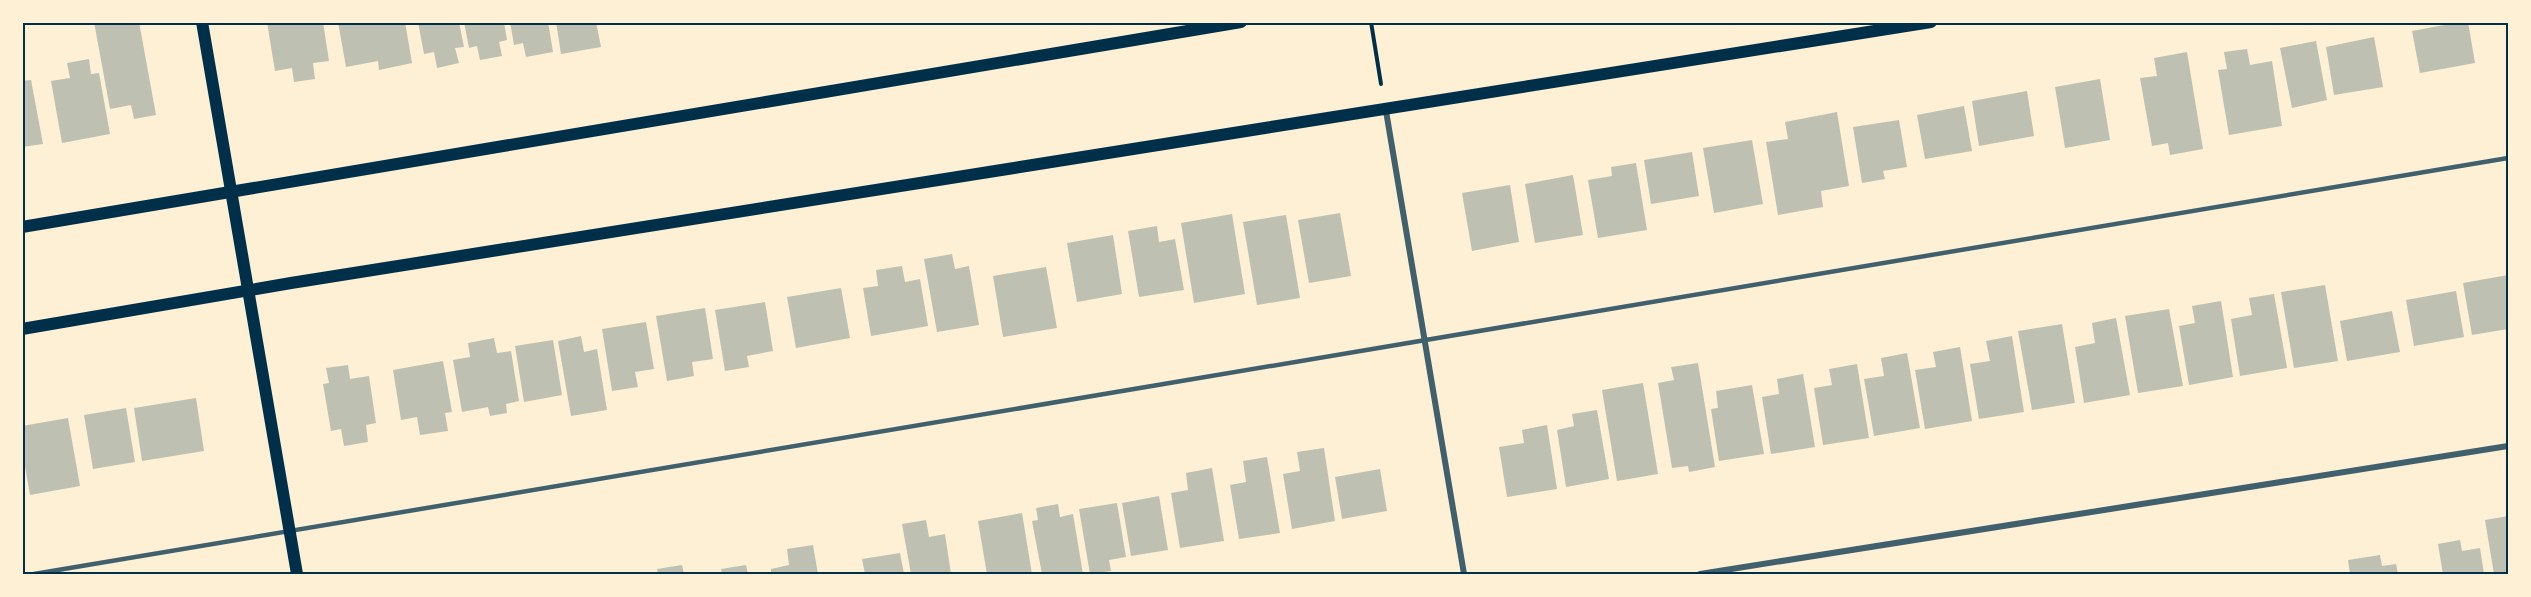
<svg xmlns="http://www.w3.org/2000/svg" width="2531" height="597" font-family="'Roboto Condensed',sans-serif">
	<rect width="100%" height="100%" fill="#fdf0d5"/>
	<g fill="#bec0b2">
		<polygon points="94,22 139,22 156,115 134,119 131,105 110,109"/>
		<polygon points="267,22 323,22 329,61 313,63 315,79 294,82 292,68 275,71"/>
		<polygon points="338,22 405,22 412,63 379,70 378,61 346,67"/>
		<polygon points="418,22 459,22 464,47 455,48 459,63 437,68 434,52 424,54"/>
		<polygon points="464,22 504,22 507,40 499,42 502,56 480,60 477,46 469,48"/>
		<polygon points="510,22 548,22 553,52 526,57 523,43 514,45"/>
		<polygon points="556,22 596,22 601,47 561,54"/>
		<polygon points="2461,22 2468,22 2475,63 2420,73 2412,31"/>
		<polygon points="2374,37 2383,87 2334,95 2326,47"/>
		<polygon points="2316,41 2327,100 2292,108 2280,48"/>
		<polygon points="2247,49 2250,65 2272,61 2282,126 2229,135 2218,70 2227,69 2224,52"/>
		<polygon points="2187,52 2203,149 2170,155 2168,143 2152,146 2140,78 2157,76 2154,58"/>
		<polygon points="89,59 91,74 99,73 110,134 62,143 51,81 70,78 67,63"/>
		<polygon points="2100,79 2110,140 2065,148 2055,87"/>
		<polygon points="31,80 43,144 22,147 22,81"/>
		<polygon points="2027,91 2034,136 1979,146 1972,101"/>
		<polygon points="1964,106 1972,151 1925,159 1917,115"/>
		<polygon points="1837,112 1849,186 1821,191 1823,207 1778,215 1766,142 1788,139 1785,122"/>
		<polygon points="1899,120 1907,167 1883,171 1885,179 1862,183 1853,127"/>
		<polygon points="1752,140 1763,204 1714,213 1703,148"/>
		<polygon points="1692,152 1699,196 1651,204 1644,160"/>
		<polygon points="1636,163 1647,230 1598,238 1588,180 1612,176 1611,167"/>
		<polygon points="1573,175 1583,235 1535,243 1525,184"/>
		<polygon points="1510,185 1519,242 1472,251 1462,193"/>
		<polygon points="1340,213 1351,276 1309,283 1298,220"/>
		<polygon points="1232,214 1245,294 1194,303 1181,223"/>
		<polygon points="1286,215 1300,298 1257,305 1243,222"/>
		<polygon points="1157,226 1159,242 1175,239 1184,290 1139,297 1128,231"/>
		<polygon points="1113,235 1122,294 1077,302 1067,243"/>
		<polygon points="952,254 955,269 969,266 979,325 937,332 924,259"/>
		<polygon points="902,266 905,282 920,279 928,326 871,336 863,288 878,286 876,270"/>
		<polygon points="1046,267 1057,328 1003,337 993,276"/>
		<polygon points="2508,275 2508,329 2472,335 2463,283"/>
		<polygon points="2325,285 2338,361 2294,368 2281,292"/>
		<polygon points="841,288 850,338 796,348 787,297"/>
		<polygon points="2456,291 2464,337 2414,346 2406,300"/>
		<polygon points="2274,294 2287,368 2240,376 2231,319 2252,315 2249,298"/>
		<polygon points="2221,301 2233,377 2189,385 2179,326 2195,323 2192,306"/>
		<polygon points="765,302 773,351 747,356 749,367 725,371 715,310"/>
		<polygon points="705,308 713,359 692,362 694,376 667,381 656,316"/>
		<polygon points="2169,309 2183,386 2138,393 2125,316"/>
		<polygon points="2392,311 2400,352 2347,361 2340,321"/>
		<polygon points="2116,318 2130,395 2084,403 2075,347 2095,343 2092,323"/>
		<polygon points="646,322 654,369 635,372 638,387 612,391 602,329"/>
		<polygon points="2062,324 2075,403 2032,410 2018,331"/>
		<polygon points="581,336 584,352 597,349 607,410 571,416 558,341"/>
		<polygon points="2012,336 2024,412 1979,419 1970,364 1990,361 1986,341"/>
		<polygon points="494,338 497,353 511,351 519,401 506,404 507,413 490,416 488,407 462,412 453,360 470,357 468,343"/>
		<polygon points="553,340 562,395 524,402 515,346"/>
		<polygon points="1960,347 1972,421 1925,429 1915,370 1936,367 1933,352"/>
		<polygon points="1907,353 1920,428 1874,436 1864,379 1884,376 1881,358"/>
		<polygon points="443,361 452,412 445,413 448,431 420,435 417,417 401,420 393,370"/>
		<polygon points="1698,363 1715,467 1689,472 1688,466 1672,468 1658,383 1674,380 1671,367"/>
		<polygon points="1857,364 1869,438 1823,445 1814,388 1832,385 1829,369"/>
		<polygon points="348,365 350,379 369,376 376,423 366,425 368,442 344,446 341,429 331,431 323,384 329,383 326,368"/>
		<polygon points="1803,374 1815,447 1771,454 1762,397 1779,394 1777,379"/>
		<polygon points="1643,383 1658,474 1617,481 1602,390"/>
		<polygon points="1752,385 1764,454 1719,461 1711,409 1718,408 1716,391"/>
		<polygon points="196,398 204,451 142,461 134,408"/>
		<polygon points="126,408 135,462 93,469 84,415"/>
		<polygon points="1597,410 1609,479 1566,487 1557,430 1574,426 1572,414"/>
		<polygon points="68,418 80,486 30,495 22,449 22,426"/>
		<polygon points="1547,425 1557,489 1507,497 1499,447 1524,443 1522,430"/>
		<polygon points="1324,448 1335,521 1292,529 1283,474 1300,471 1297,452"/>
		<polygon points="1267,457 1280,533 1239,539 1230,485 1246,482 1243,461"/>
		<polygon points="1212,468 1224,541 1180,548 1171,493 1188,490 1186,473"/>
		<polygon points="1380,469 1387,511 1342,519 1335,477"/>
		<polygon points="1159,496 1168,550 1131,556 1122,503"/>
		<polygon points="1117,503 1126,557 1109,560 1111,571 1090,574 1079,509"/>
		<polygon points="1058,504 1060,517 1073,514 1083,574 1042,574 1032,521 1038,520 1036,508"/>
		<polygon points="1022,513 1032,574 987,574 978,521"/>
		<polygon points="2508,516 2508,574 2494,574 2485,520"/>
		<polygon points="926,520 929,537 945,534 951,574 911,574 902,524"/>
		<polygon points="2460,540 2462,551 2480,548 2484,574 2443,574 2438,544"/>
		<polygon points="813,545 818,574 771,574 771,569 789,565 787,549"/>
		<polygon points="900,553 904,574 865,574 862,559"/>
		<polygon points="2380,555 2382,566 2396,564 2398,574 2350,574 2348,560"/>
		<polygon points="682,565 684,574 658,574 657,569"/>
		<polygon points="746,565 748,574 722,574 721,569"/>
	</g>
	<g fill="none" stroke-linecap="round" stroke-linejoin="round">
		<polyline stroke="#003049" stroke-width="4" points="1371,22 1381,84"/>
		<polyline stroke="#3f606c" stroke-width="4.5" points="34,574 2508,158"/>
		<g stroke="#3f606c" stroke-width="6">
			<polyline points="1386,111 1464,574"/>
			<polyline points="1700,574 2508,446"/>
		</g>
		<g stroke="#003049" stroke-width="12">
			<polyline points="202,22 297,574"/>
			<polyline points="22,227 1241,22"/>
			<polyline points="22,329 291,283 1931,22"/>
		</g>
	</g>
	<rect width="2531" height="597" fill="none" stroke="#fdf0d5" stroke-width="48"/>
	<rect x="24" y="24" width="2483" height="549" fill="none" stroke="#003049" stroke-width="2"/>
</svg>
